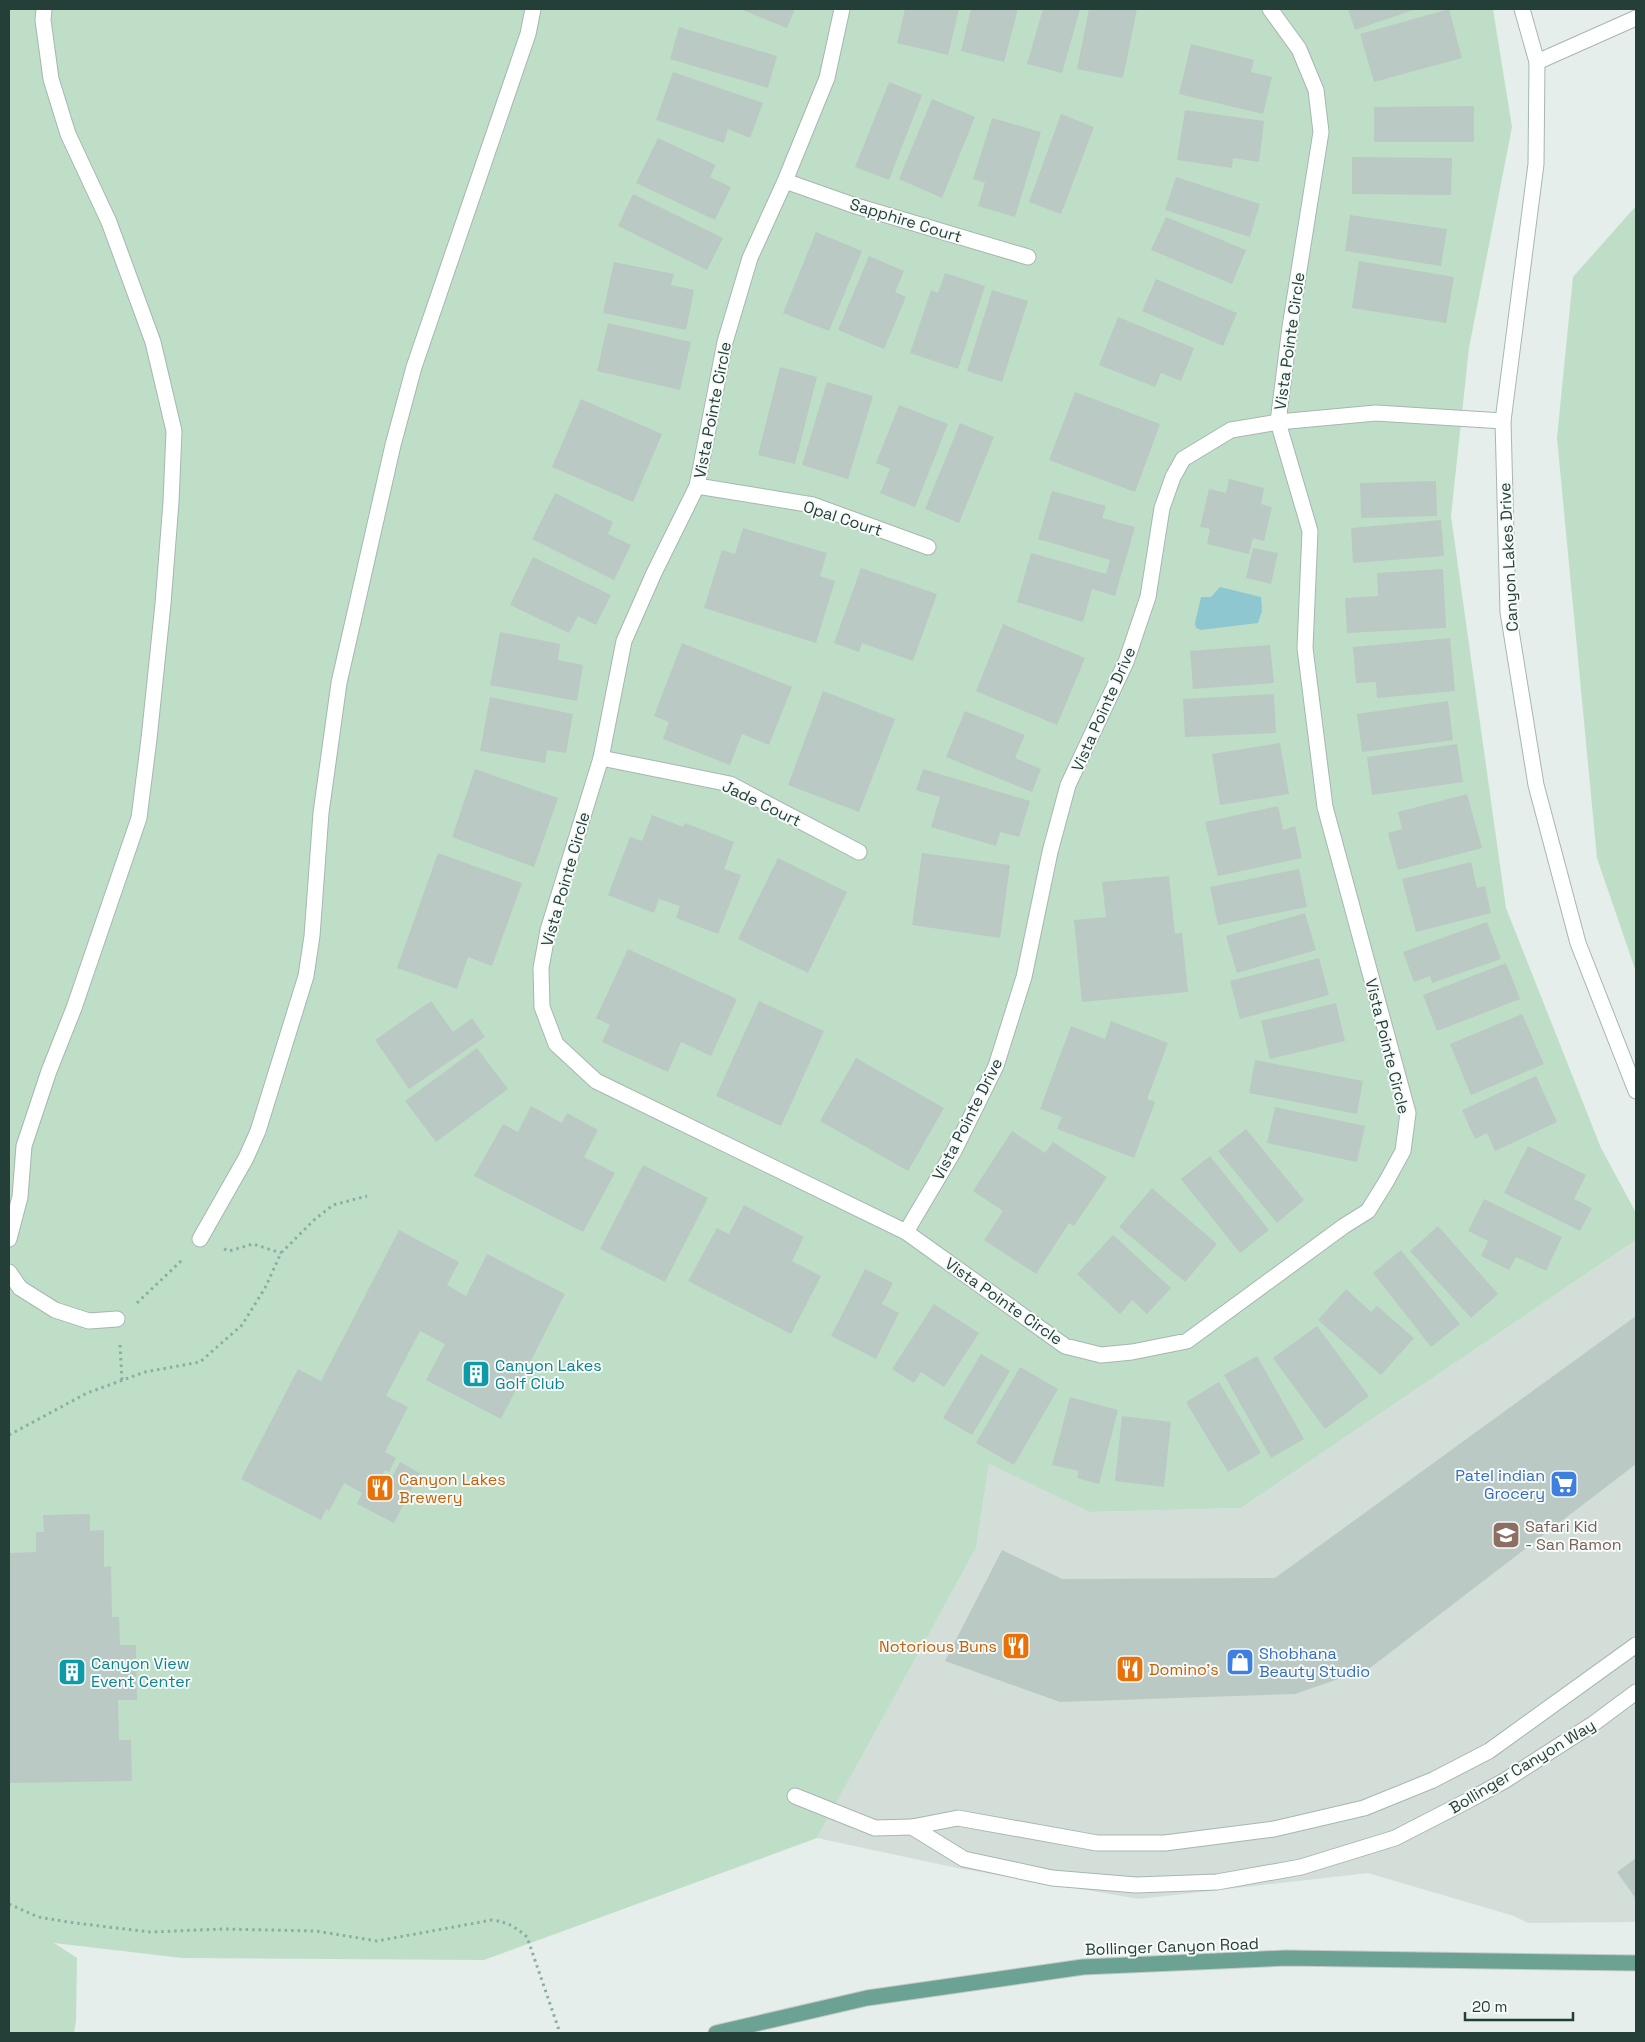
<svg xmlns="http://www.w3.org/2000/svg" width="1645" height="2042" font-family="'Space Grotesk',sans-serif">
	<rect width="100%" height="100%" fill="#e5eeea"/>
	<polygon fill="#d3ded9" points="1636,1240 1636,1922 1528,1923 1514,1916 1368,1873 1139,1899 957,1868 817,1838 976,1548 989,1464 1089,1512 1241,1508"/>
	<g fill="#bfdec7">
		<polygon points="9,9 1493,9 1512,127 1469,348 1451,516 1506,908 1601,1148 1636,1213 1636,1240 1241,1508 1089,1512 989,1464 976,1548 817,1838 484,1960 182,1958 54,1943 77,1958 76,2021 74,2033 9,2033"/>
		<polygon points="1636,206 1636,972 1597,858 1557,438 1573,277"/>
	</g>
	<polygon fill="#8fc7d1" points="1220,587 1261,597 1262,611 1258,623 1201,630 1196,628 1195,623 1201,597 1211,597"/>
	<g fill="#bac9c3">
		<polygon points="740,9 795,9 787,28"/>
		<polygon points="905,9 959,9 948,55 897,43"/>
		<polygon points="971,9 1018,9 1004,62 961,51"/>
		<polygon points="1043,9 1080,9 1062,73 1027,64"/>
		<polygon points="1089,9 1137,9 1123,78 1077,69"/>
		<polygon points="1348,9 1416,9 1355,30"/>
		<polygon points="1449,9 1462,58 1374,82 1360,34"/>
		<polygon points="679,27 777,56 768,88 670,59"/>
		<polygon points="1191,44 1254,60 1251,72 1272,77 1263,114 1179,94"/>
		<polygon points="673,72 763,103 750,138 728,129 724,143 656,120"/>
		<polygon points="889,82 922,95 889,180 855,167"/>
		<polygon points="932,99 975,117 942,198 899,179"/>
		<polygon points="1474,106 1474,142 1374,142 1374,107"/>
		<polygon points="1185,110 1264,121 1259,162 1233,158 1232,168 1177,160"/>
		<polygon points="1061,114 1094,127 1061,214 1029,202"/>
		<polygon points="992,118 1041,132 1015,217 978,206 985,183 973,179"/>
		<polygon points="658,138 716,165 710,177 731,187 715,220 636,183"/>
		<polygon points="1352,157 1452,158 1451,195 1352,194"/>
		<polygon points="1176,177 1260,204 1250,237 1165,210"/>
		<polygon points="633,194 723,238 707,270 618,226"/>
		<polygon points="1350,215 1447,229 1441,266 1345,251"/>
		<polygon points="1166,217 1246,250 1232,284 1151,250"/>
		<polygon points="816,232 862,251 829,331 783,313"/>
		<polygon points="869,256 904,271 895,292 906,297 884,349 838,330"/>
		<polygon points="1359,261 1454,277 1446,323 1352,308"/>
		<polygon points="614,262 674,274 671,285 694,290 686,330 603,313"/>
		<polygon points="945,273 985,286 958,369 910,353 931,290 938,293"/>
		<polygon points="1156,279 1237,313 1223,346 1142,311"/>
		<polygon points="992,290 1028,301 1002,382 967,371"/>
		<polygon points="1118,317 1194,348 1181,381 1161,373 1155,387 1099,365"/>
		<polygon points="608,323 691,342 680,390 597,371"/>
		<polygon points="780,367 817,377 795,464 758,455"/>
		<polygon points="827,382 873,396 848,479 802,465"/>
		<polygon points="1075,392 1160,424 1135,492 1049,460"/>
		<polygon points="581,399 662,434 633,502 552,467"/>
		<polygon points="899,405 948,424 915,507 880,493 890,469 876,463"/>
		<polygon points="960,423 994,437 959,523 925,509"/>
		<polygon points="1229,479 1264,488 1261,504 1272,507 1264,541 1253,538 1249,554 1207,544 1210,529 1200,527 1209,489 1226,493"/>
		<polygon points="1436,481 1437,516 1361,518 1360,483"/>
		<polygon points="1052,491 1106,506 1102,518 1135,527 1115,596 1092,589 1083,622 1017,602 1031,553 1106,574 1110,560 1038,539"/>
		<polygon points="555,493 613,522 608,534 631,545 614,580 532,539"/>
		<polygon points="1441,520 1444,556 1353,563 1351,528"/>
		<polygon points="743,528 827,553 820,576 835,581 816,643 704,608 722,550 735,554"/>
		<polygon points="1253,548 1278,553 1271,584 1246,578"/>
		<polygon points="533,557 611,595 596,625 578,616 569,633 510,605"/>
		<polygon points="861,568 937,594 913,661 862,643 859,652 834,643"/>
		<polygon points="1443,569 1446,628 1347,633 1345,598 1378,596 1377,573"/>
		<polygon points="1003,624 1085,658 1057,725 976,691"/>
		<polygon points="500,632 560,644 558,660 583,665 577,701 490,685"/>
		<polygon points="1450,638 1455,691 1377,698 1376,682 1356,683 1353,647"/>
		<polygon points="682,643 792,687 769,745 742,734 730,765 663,739 669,722 654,716"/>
		<polygon points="1270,645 1274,683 1193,689 1190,651"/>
		<polygon points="823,691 895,719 859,812 788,785"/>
		<polygon points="1274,694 1276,733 1185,737 1183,699"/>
		<polygon points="490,697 573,714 566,753 547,750 545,763 480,751"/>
		<polygon points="1448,701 1453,740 1362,752 1357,714"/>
		<polygon points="965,711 1025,735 1015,758 1041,769 1032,792 946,757"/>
		<polygon points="1280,743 1289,794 1220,805 1212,754"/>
		<polygon points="1457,744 1463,782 1372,795 1367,757"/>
		<polygon points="475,769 558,798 534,867 452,837"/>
		<polygon points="923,769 1030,801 1019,837 1000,832 996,846 931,827 940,797 916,790"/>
		<polygon points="1467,794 1482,848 1398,870 1388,833 1402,829 1398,812"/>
		<polygon points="1278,806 1283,830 1295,826 1302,858 1218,876 1205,822"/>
		<polygon points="652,815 683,827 685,823 734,842 724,869 741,875 718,934 676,918 680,906 659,899 654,913 608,895 630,837 642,841"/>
		<polygon points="438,853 522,883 492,966 468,957 457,989 397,968"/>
		<polygon points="922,853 1010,865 1000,938 912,925"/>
		<polygon points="778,858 847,892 808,973 738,939"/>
		<polygon points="1471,862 1477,888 1485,886 1491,913 1416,932 1402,879"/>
		<polygon points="1299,869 1307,907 1218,925 1210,887"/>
		<polygon points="1169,876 1175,934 1182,933 1188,992 1082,1002 1074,920 1106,917 1102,882"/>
		<polygon points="1305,913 1316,950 1237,973 1226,936"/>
		<polygon points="1487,922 1501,959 1432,983 1430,976 1414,982 1403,952"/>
		<polygon points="628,949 737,999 711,1056 681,1042 668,1072 602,1042 610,1025 596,1018"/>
		<polygon points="1319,958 1329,995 1240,1019 1230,981"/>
		<polygon points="1506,963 1520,999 1437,1031 1423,995"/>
		<polygon points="431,1001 453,1032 472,1018 485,1037 409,1089 375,1040"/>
		<polygon points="759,1001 824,1031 781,1126 716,1096"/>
		<polygon points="1336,1003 1345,1041 1270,1059 1261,1021"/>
		<polygon points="1522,1014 1544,1064 1471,1095 1450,1044"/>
		<polygon points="1111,1021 1168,1043 1147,1099 1155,1102 1134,1158 1057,1129 1062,1117 1040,1109 1071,1026 1105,1039"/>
		<polygon points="477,1048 508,1089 436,1142 405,1101"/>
		<polygon points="856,1058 944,1108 908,1171 820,1121"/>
		<polygon points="1255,1060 1363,1081 1357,1114 1249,1093"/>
		<polygon points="1536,1076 1557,1122 1495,1151 1487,1133 1475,1139 1462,1110"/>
		<polygon points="531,1106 562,1123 567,1113 598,1130 584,1157 615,1173 583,1232 474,1176 503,1124 518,1132"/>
		<polygon points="1275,1107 1365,1126 1357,1162 1267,1143"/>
		<polygon points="1246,1129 1304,1200 1277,1223 1218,1151"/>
		<polygon points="1012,1131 1045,1153 1053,1142 1107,1177 1074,1226 1069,1223 1036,1274 984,1240 1003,1211 973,1191"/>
		<polygon points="1528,1146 1586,1175 1574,1199 1592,1208 1580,1231 1504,1193"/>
		<polygon points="1210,1156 1269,1230 1240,1253 1181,1179"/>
		<polygon points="643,1165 708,1198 665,1282 600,1249"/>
		<polygon points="1152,1188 1217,1244 1185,1282 1119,1227"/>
		<polygon points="1484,1199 1562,1237 1546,1271 1516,1257 1509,1270 1481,1256 1488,1241 1468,1231"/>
		<polygon points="744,1205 804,1237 792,1261 821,1276 791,1334 688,1281 717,1228 729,1234"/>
		<polygon points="1438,1226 1498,1294 1471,1318 1410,1251"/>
		<polygon points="399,1230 459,1262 447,1285 466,1296 487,1254 565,1294 501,1419 426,1380 445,1344 420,1331 386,1396 408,1407 385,1452 396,1458 389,1472 385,1470 383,1474 391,1479 400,1462 420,1473 394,1523 357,1504 362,1493 344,1483 329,1511 326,1509 321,1520 241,1479 298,1369 321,1381"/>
		<polygon points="1113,1235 1171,1288 1147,1314 1132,1300 1120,1314 1077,1274"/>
		<polygon points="1401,1250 1460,1324 1431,1347 1373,1273"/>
		<polygon points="865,1269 893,1283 882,1304 899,1313 876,1359 831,1336"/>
		<polygon points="1346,1289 1371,1312 1377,1306 1414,1338 1381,1375 1318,1320"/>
		<polygon points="934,1304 979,1333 944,1387 921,1372 914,1383 892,1369"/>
		<polygon points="1636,1316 1636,1464 1370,1668 1295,1694 1060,1702 945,1661 1002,1550 1062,1579 1275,1578"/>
		<polygon points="1317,1326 1369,1396 1325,1429 1273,1358"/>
		<polygon points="981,1354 1010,1371 972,1435 943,1418"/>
		<polygon points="1257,1356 1304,1439 1271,1458 1224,1375"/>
		<polygon points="1020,1367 1058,1389 1014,1465 976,1443"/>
		<polygon points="1219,1382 1261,1453 1228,1472 1186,1402"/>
		<polygon points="1070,1397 1118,1410 1099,1484 1077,1478 1079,1471 1052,1465"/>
		<polygon points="1122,1416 1171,1422 1164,1487 1115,1481"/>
		<polygon points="90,1514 90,1531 104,1530 104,1567 111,1566 112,1617 119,1617 120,1645 136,1645 137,1700 118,1700 119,1740 131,1740 132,1781 9,1783 9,1553 36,1552 36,1532 44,1532 43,1515"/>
		<polygon points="1636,1858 1636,1899 1617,1872"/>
	</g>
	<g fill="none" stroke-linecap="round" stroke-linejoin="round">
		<defs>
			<g id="minor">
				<polyline points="842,9 827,78 785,181 750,258 725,342 697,486 654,573 624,641 601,758 548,930 541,968 542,1007 556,1044 596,1081 906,1232 1065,1346 1101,1355 1132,1352 1187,1341 1344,1226 1368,1211 1386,1182 1403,1151 1408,1113 1325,807 1305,648 1310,531 1278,422 1290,327 1321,132 1316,90 1299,49 1270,9"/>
				<polyline points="1522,9 1537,62 1536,164 1503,421 1508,612 1536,785 1578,943 1636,1091"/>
				<polyline points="1537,62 1636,18"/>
				<polyline points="785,181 853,205 1028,257"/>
				<polyline points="697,486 813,505 928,547"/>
				<polyline points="601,758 730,784 859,852"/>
				<polyline points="906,1232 954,1151 996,1066 1024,977 1050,852 1068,785 1126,662 1148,597 1162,508 1173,477 1183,459 1231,430 1278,422 1376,413 1503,421"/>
				<polyline points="9,1239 20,1197 24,1146 49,1071 74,1008 139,818 149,739 163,604 171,502 174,431 153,342 109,222 68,134 51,79 43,20 44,9"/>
				<polyline points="200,1239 246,1158 258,1131 306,976 312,936 321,813 339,683 393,445 414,367 528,34 533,9"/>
				<polyline points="9,1272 20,1288 55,1310 89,1321 117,1319"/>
				<polyline points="1636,1645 1489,1751 1433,1780 1364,1808 1274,1829 1165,1843 1097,1843 958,1818 912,1827 964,1859 1052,1878 1136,1885 1217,1882 1301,1867 1395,1838 1471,1799 1504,1781 1593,1724 1636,1692"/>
				<polyline points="795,1796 875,1828 912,1827"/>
			</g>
			<polyline id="major" points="716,2033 867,1998 1083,1967 1286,1958 1636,1963"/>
		</defs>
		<use href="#minor" stroke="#a7b6b1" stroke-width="17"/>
		<use href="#major" stroke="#c2c9c7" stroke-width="17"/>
		<g stroke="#86b0a3" stroke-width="3" stroke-dasharray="2.5 4" stroke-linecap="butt">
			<polyline points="224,1249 229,1251 253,1244 281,1253"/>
			<polyline points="137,1303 183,1259"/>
			<polyline points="120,1345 122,1380"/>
			<polyline points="9,1435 87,1393 145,1372 200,1362 242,1325 265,1288 281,1253 314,1220 333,1205 367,1196"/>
			<path d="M9 1904 38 1917 75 1923 150 1932 223 1929 316 1931 377 1941 492 1920C507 1922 516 1927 527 1937L560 2033"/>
		</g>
		<use href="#minor" stroke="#fff" stroke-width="15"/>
		<use href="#major" stroke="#6ba293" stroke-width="15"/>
	</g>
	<defs>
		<symbol id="building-square" viewBox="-11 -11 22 22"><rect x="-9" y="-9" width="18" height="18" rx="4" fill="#0f9aa8" stroke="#f6faf8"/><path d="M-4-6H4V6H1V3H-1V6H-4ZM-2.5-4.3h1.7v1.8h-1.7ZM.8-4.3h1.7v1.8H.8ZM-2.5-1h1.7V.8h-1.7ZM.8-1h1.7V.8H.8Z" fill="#fff"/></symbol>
		<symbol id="supermarket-square" viewBox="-11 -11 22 22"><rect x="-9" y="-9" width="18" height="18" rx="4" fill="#3f7fe0" stroke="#f6faf8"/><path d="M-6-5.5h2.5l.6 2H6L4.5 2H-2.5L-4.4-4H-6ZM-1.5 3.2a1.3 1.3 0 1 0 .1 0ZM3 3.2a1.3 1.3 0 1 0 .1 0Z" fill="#fff"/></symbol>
		<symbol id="restaurant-square" viewBox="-11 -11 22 22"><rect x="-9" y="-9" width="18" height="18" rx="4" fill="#e8710a" stroke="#f6faf8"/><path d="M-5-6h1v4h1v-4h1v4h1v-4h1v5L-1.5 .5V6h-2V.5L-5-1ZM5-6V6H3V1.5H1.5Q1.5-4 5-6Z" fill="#fff"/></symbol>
		<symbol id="school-square" viewBox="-11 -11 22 22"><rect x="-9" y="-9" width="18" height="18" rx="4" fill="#8d6e63" stroke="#f6faf8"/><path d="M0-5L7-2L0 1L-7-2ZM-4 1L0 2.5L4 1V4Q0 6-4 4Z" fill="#fff"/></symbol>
		<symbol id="shop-square" viewBox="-11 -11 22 22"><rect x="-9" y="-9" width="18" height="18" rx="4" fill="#3f7fe0" stroke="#f6faf8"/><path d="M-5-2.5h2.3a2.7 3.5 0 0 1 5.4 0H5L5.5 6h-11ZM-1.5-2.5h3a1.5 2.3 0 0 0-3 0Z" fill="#fff"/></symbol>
	</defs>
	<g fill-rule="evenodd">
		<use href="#building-square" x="460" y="1358" width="32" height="32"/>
		<use href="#supermarket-square" x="1548" y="1468" width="32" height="32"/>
		<use href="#restaurant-square" x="364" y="1472" width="32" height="32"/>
		<use href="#school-square" x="1490" y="1519" width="32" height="32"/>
		<use href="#restaurant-square" x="1000" y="1630" width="32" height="32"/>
		<use href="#shop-square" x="1224" y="1646" width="32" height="32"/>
		<use href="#restaurant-square" x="1114" y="1653" width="32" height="32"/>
		<use href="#building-square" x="56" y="1656" width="32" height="32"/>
	</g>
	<g text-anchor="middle" stroke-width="4" stroke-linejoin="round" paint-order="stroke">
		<g font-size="16" fill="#243f38" stroke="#f6faf8">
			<text transform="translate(906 220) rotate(17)" y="6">Sapphire Court</text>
			<text transform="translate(1289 341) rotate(-82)" y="6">Vista Pointe Circle</text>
			<text transform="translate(712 410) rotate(-79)" y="6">Vista Pointe Circle</text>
			<text transform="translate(843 518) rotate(18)" y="6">Opal Court</text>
			<text transform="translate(1508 557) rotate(-93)" y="6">Canyon Lakes Drive</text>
			<text transform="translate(1103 709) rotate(-66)" y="6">Vista Pointe Drive</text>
			<text transform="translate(762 803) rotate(26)" y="6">Jade Court</text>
			<text transform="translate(565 879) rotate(-74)" y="6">Vista Pointe Circle</text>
			<text transform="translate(1388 1046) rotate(76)" y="6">Vista Pointe Circle</text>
			<text transform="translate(967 1119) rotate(-63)" y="6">Vista Pointe Drive</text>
			<text transform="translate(1004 1301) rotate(35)" y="6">Vista Pointe Circle</text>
			<text transform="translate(1522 1766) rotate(-31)" y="6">Bollinger Canyon Way</text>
			<text transform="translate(1172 1946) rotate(-2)" y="6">Bollinger Canyon Road</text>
		</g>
		<g font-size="16" fill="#0d838f" stroke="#f6faf8" text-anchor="start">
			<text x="495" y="1371">Canyon Lakes<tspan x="495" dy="18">Golf Club</tspan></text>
			<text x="91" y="1669">Canyon View<tspan x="91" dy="18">Event Center</tspan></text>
		</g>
		<g font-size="16" fill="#366cbe" stroke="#f6faf8" text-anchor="end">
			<text x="1545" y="1481">Patel indian<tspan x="1545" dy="18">Grocery</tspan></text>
			<text x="1259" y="1659" text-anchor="start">Shobhana<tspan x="1259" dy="18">Beauty Studio</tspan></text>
		</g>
		<g font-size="16" fill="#c56008" stroke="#f6faf8" text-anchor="start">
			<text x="399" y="1485">Canyon Lakes<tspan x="399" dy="18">Brewery</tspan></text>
			<text x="997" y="1652" text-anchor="end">Notorious Buns</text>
			<text x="1149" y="1675">Domino's</text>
		</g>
		<g font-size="16" fill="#785e54" stroke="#f6faf8" text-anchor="start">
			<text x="1525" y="1532">Safari Kid<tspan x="1525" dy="18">- San Ramon</tspan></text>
		</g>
	</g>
	<rect width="1645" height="2042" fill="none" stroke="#243f38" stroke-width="20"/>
	<path d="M1465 2012v8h108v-8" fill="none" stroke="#243f38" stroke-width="2.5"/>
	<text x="1472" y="2012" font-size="15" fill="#243f38" stroke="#f6faf8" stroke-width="4" paint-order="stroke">20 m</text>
</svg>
